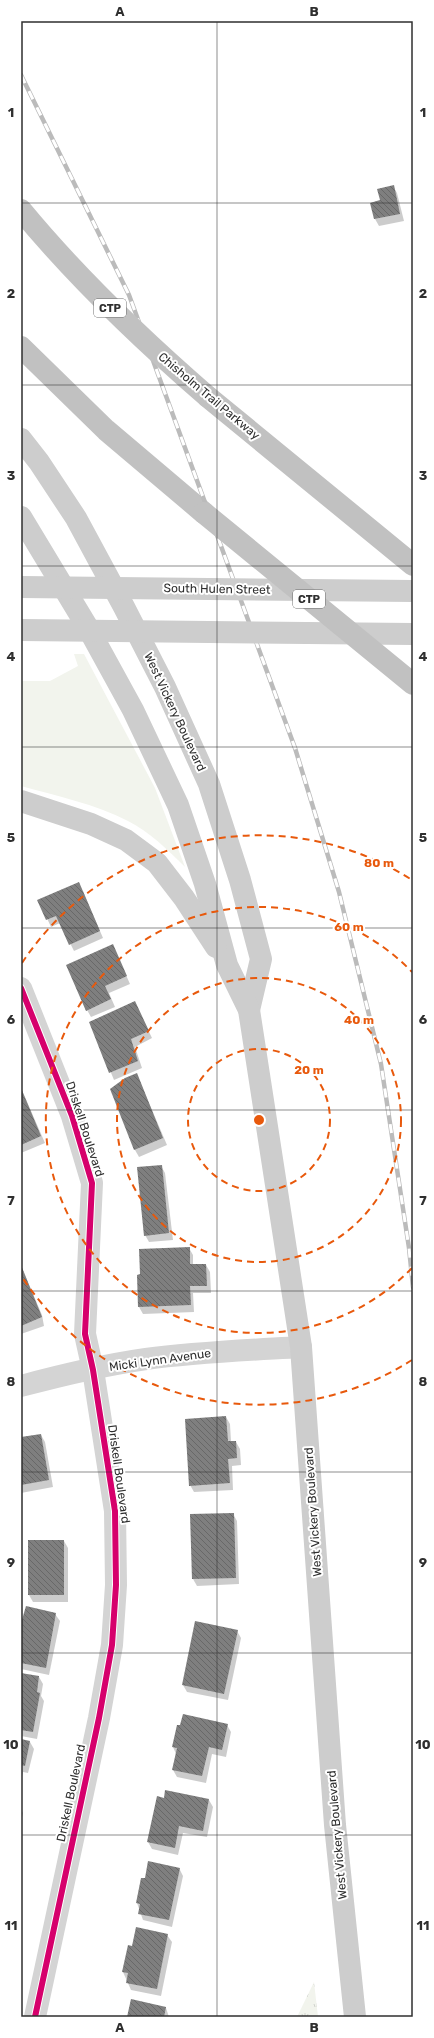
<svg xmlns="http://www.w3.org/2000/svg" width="434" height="2038" font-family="Rubik,sans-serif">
	<defs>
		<pattern id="park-tufts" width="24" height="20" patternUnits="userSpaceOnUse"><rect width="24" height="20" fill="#f2f4ed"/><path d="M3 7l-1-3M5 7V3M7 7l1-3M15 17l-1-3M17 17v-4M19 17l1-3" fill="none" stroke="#d0d2cc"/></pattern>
		<pattern id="building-back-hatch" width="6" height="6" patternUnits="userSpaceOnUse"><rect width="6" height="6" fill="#7f7f7f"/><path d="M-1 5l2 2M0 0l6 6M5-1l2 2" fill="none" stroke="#686868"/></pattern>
	</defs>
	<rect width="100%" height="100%" fill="#fff"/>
	<path fill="#f2f4ed" d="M74 654H84L155 788 185 867C168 850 150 832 128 821 95 804 57 796 21 786V681H50L78 666Z"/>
	<polygon fill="url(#park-tufts)" points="314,1982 318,2017 297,2017"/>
	<g fill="#0003">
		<polygon points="393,186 397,193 404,221 379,226 375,219 371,203 381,201"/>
		<polygon points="83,891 103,938 74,951 60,923 51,927 39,901"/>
		<polygon points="113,946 130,984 109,993 115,1007 91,1017 87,1010"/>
		<polygon points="138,1009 152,1038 135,1047 142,1068 114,1080 90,1022"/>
		<polygon points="137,1075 167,1145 139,1157 135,1150"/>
		<polygon points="21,1088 45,1143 21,1153"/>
		<polygon points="161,1166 165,1173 173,1240 149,1242 145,1235"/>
		<polygon points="189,1248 193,1255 193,1265 206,1265 210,1272 211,1293 193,1293 194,1312 143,1314 139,1307"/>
		<polygon points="21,1266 42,1315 44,1326 21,1334"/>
		<polygon points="226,1417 230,1424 231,1442 236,1442 240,1449 241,1465 232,1466 233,1490 194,1492 190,1485"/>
		<polygon points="41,1435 45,1442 53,1487 21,1493 21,1438"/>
		<polygon points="233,1514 237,1521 239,1584 197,1586 193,1579"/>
		<polygon points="64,1541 68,1548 68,1602 33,1602 29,1595"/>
		<polygon points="55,1614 60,1621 49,1675 21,1669 21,1624"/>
		<polygon points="237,1631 241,1638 228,1700 187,1692 183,1685"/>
		<polygon points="21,1674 39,1677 43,1684 41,1696 44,1701 37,1739 21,1736"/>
		<polygon points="227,1725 231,1732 226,1757 212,1754 206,1783 177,1777 173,1770 176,1754 173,1747 177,1726"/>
		<polygon points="21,1740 30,1742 34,1749 28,1773 23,1772 21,1781"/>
		<polygon points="164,1799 209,1800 213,1807 207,1837 183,1833 178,1855 152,1849 148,1842"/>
		<polygon points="21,1809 23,1813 21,1822"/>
		<polygon points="179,1868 183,1876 172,1927 143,1920 137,1903"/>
		<polygon points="167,1935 172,1942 161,1996 131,1990 123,1972 133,1947"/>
		<polygon points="166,2008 169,2017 128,2017"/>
	</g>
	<g fill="url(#building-back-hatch)">
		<polygon points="394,185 400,214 374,219 370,203 380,200 377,189"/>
		<polygon points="79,882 100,931 69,945 56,916 46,920 37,900"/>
		<polygon points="113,944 127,976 105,986 111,999 86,1011 66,965"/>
		<polygon points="135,1001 149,1031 131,1039 138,1061 109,1073 89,1022"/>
		<polygon points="137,1073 163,1138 134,1150 110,1089 125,1078"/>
		<polygon points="21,1088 41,1136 21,1145"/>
		<polygon points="162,1165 169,1233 144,1236 137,1167"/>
		<polygon points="190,1247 190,1264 206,1264 207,1286 190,1286 191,1305 138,1307 137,1275 140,1274 139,1249"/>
		<polygon points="21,1265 42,1317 21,1326"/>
		<polygon points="226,1416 228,1441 236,1441 237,1458 228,1459 230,1483 189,1486 185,1419"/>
		<polygon points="41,1434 49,1480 21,1485 21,1437"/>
		<polygon points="234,1513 236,1578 192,1579 190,1514"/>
		<rect x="28" y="1540" width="36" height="55"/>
		<polygon points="26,1606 56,1613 46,1668 21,1663 21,1623"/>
		<polygon points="195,1621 238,1630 224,1694 182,1685"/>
		<polygon points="21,1673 39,1676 37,1692 40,1693 33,1732 21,1730"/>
		<polygon points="183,1714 228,1724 222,1750 209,1747 202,1776 172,1770 177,1748 172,1747 177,1725 180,1725"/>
		<polygon points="21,1739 30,1741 25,1766 21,1765"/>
		<polygon points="165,1790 209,1799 203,1831 179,1826 175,1848 147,1842 157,1796 164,1798"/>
		<polygon points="148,1861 180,1868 169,1920 138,1914 140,1904 136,1903 141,1878 145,1878"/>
		<polygon points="136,1927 168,1934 157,1989 126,1983 128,1973 122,1972 128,1945 132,1946"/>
		<polygon points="131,1999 166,2007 164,2017 127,2017"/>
	</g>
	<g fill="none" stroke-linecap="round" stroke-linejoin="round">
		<g stroke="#d4d4d4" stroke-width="22">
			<polyline points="21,988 72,1116 92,1183 85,1334 93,1370 115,1511 116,1585 112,1645 99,1718 35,2017"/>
			<path d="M21 1386C62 1375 104 1365 146 1359 197 1352 250 1350 301 1347"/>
		</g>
		<g stroke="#cdcdcd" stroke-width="22">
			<polyline points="21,439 39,462 76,518 124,607 165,687 209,784 240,880 261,959 249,1010"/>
			<polyline points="21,517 88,628 133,710 178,805 205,884 227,965 249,1010 301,1347 335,1825 355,2017"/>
			<polyline points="21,801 91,824 126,840 157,863 184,898 216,947"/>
		</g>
		<g stroke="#c1c1c1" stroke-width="22">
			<polyline points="21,347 106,430 204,513"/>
			<polyline points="208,397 413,565"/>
		</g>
		<defs>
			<polyline id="rail" points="21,75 129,295 295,748 339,892 381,1064 409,1248 413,1287"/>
		</defs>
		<use href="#rail" stroke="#bbb" stroke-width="4.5"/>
		<use href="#rail" stroke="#fff" stroke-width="3" stroke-dasharray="9" stroke-linecap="butt"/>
		<g stroke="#cdcdcd" stroke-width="22">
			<polyline points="21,587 413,591"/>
			<polyline points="21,630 413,634"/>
		</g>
		<g stroke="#c1c1c1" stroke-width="22">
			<path d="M21 210C78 279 141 339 208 397"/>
			<polyline points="204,513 413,684"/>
		</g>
		<defs>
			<polyline id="cycleway" points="21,988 72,1116 92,1183 85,1334 93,1370 115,1511 116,1585 112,1645 99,1718 35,2017"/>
		</defs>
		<use href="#cycleway" stroke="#fff" stroke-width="8"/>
		<use href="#cycleway" stroke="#d6006c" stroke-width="6"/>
	</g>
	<path fill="none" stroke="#2f2f2f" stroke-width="1" stroke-opacity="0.55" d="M217 21V2017M21 203H413M21 385H413M21 566H413M21 747H413M21 928H413M21 1110H413M21 1291H413M21 1472H413M21 1653H413M21 1835H413"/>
	<g fill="none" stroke="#e8590c" stroke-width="2" stroke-dasharray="7 5">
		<circle cx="259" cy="1120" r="71"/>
		<circle cx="259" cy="1120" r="142"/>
		<path d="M412 1268A213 213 0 1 1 412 972"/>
		<path d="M412 1360A284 284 0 0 1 22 1277M22 963A284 284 0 0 1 412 880"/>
	</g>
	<g text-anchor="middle" stroke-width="4" stroke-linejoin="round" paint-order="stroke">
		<g fill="#fff" stroke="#6d6d6d" stroke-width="1">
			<rect x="94" y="299" width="32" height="18" rx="3"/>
			<rect x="293" y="590" width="32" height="18" rx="3"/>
		</g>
		<g font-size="11" font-weight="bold" fill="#2f2f2f">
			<text x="110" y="312">CTP</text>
			<text x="309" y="603">CTP</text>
		</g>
		<g font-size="12" fill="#2f2f2f" stroke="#fff">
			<text transform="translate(209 396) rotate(40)" y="4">Chisholm Trail Parkway</text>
			<text transform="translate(217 589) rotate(1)" y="4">South Hulen Street</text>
			<text transform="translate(175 712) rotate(65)" y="4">West Vickery Boulevard</text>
			<text transform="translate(85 1129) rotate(72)" y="4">Driskell Boulevard</text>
			<text transform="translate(160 1360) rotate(-8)" y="4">Micki Lynn Avenue</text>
			<text transform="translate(119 1474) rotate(82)" y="4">Driskell Boulevard</text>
			<text transform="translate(313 1512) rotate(-94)" y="4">West Vickery Boulevard</text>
			<text transform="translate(71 1793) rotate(-78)" y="4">Driskell Boulevard</text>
			<text transform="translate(337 1835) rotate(-95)" y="4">West Vickery Boulevard</text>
		</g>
	</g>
	<circle cx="259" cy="1120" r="6" fill="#e8590c" stroke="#fff" stroke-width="2"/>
	<g font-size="12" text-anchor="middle" font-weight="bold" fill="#e8590c" stroke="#fff" stroke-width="4" stroke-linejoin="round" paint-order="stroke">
		<text x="379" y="867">80 m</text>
		<text x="349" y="931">60 m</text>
		<text x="359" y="1024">40 m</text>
		<text x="309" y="1074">20 m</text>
	</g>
	<rect width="434" height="2038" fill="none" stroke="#ffffff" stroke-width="44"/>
	<rect x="22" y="22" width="390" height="1994" fill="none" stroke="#2f2f2f" stroke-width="1.5"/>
	<g font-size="13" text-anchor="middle" font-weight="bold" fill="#2f2f2f">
		<text x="120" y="16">A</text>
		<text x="314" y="16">B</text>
		<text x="11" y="117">1</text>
		<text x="423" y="117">1</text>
		<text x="11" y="298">2</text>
		<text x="423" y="298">2</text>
		<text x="11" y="480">3</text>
		<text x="423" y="480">3</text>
		<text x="11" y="661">4</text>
		<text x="423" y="661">4</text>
		<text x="11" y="842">5</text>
		<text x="423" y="842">5</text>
		<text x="11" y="1024">6</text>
		<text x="423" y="1024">6</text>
		<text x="11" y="1205">7</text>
		<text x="423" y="1205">7</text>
		<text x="11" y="1386">8</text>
		<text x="423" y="1386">8</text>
		<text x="11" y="1567">9</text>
		<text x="423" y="1567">9</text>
		<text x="11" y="1749">10</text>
		<text x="423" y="1749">10</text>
		<text x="11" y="1930">11</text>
		<text x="423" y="1930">11</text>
		<text x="120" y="2032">A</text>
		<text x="314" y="2032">B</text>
	</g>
</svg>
